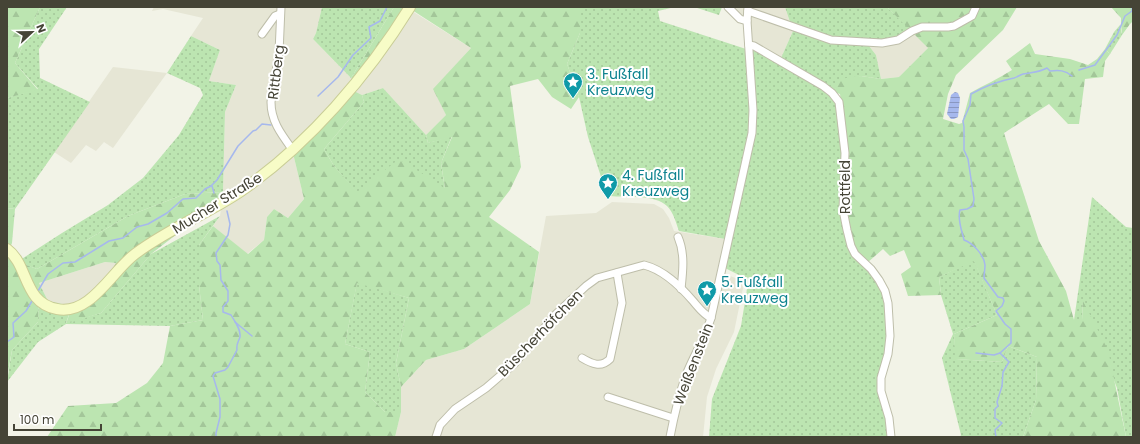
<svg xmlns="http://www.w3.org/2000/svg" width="1140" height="444" font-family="Poppins,sans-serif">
	<defs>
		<pattern id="grass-dots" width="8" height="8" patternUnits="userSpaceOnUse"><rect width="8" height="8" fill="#bce5b1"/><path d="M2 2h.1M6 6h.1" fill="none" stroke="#a3c699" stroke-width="1.8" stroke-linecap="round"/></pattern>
		<pattern id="forest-firs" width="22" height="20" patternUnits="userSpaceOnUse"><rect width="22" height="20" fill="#bce5b1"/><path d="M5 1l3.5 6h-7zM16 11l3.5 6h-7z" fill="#a3c699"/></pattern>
		<pattern id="water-rules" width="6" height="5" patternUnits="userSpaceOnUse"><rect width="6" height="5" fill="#a6b8ed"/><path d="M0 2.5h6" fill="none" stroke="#8997c1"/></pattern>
	</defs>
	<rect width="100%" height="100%" fill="#f2f3e7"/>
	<g fill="#e6e6d5">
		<polygon points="154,7 322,7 316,33 313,39 354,81 292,149 304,199 288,218 274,209 267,217 264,240 247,254 213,226 220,216 223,192 225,112 236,85 209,81 220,50 191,36 203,18 163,9 152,11"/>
		<polygon points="730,7 785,7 793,31 781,58 751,42 750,21 738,14"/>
		<polygon points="412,11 471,48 434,89 446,115 426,135 383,88 362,95 354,91"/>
		<polygon points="914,33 928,48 899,77 881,79 876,55 869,46"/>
		<polygon points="113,67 167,73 113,148 104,142 96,151 86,145 71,163 54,152"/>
		<polygon points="612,202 654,204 663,209 669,218 674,231 725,239 717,271 738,279 742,284 743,288 734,332 716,369 707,397 703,437 395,437 401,412 401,387 426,360 464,349 530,304 546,216 596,213"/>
		<polygon points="105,262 116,263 104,283 72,306 48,301 39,283"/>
	</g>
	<g fill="url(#grass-dots)">
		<polygon points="40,7 67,7 39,49 40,78 90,102 15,209 7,208 7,98 38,89 15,63"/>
		<polygon points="322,7 394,7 351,78 313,39 316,33"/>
		<path d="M580 7H675L658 11 660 21 746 49 758 52 779 63 831 95 835 101 843 154 841 211 872 273 885 297 887 345 879 379 887 417 889 437H709L712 399 741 326 747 289 746 282 743 277 725 268 731 240 679 231C676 223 674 213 667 206 655 194 626 198 610 196L606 192 588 137 579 97 567 64 580 33Z"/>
		<polygon points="694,7 722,7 719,15"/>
		<polygon points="785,7 887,7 911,30 890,40 843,38 823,34 791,25"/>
		<polygon points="1120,25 1122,35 1110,54 1105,49 1114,32"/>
		<polygon points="793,31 825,41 869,46 876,55 881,79 861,76 837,86 834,92 781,58"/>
		<polygon points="191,36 220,50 209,81 236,85 225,112 223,192 185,194 128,216 37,269 17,262 62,233 108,205 143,178 179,135 203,95 200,88 167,73"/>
		<polygon points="383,88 426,135 428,143 452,136 441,163 445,189 357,193 334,166 324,149 364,102 362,95"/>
		<polygon points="1092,197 1126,227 1133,228 1133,437 1126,437 1117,388 1083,302 1082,320 1074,320"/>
		<polygon points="220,216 199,245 199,285 203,320 170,326 66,324 38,342 7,382 12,350 38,322 39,283 48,301 72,306 66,323 101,313 151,254"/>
		<polygon points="974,260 997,315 954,334 956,359 1002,362 1008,346 1037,357 1036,400 1023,437 960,437 961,435 942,358 953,334 941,295 939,277"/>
		<polygon points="357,282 409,298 396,363 401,387 401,412 385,412 365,392 370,352 345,344"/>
	</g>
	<g fill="url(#forest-firs)">
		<polygon points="7,7 40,7 15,63 38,90 7,98"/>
		<polygon points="394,7 405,7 354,81 351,78"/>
		<polygon points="414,7 580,7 580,33 567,64 579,97 571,109 552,97 538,79 510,86 521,167 510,190 489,217 539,252 530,304 464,349 426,360 401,387 396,363 409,298 357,283 345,344 370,352 365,392 385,412 401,412 395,437 47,437 68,406 116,403 147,383 163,363 170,326 203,320 199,285 199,245 213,226 248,254 264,240 267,217 274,209 288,218 304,199 292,149 354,91 362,95 364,102 324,149 334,166 357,192 399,159 445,188 441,163 452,137 428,143 426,135 446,115 433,89 471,48 412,10"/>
		<path d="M887 7H1017L1003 30 956 75 948 94 943 119 959 124 962 123 970 93C984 85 998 79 1012 70L1006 61 1030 43 1035 54 1070 59 1088 65 1097 59 1105 49 1110 54 1105 61 1103 77 1085 79 1079 124H1068L1049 104 1004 133 1039 241 1066 291 1074 320H1082L1083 301 1108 350 1126 437H1023L1036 400 1037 357 1008 346 1002 362 955 359 954 334 997 315 974 261 939 277 941 295 908 296 901 274 911 267 904 250 890 256 883 249 867 263 856 253 845 210 847 153 840 94 834 92 839 79 861 76 881 79 899 77 928 48Z"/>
		<polygon points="1111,7 1133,7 1133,21 1130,24 1122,35 1121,24 1121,18"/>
		<polygon points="223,192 220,201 151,254 101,313 66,324 72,306 104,283 116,263 105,262 39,283 38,322 12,350 7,378 7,208 15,209 12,243 9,250 18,262 37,269 128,216 185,194"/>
	</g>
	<polygon fill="url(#water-rules)" points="955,92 958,93 960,98 958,117 954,119 951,119 947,114 951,95"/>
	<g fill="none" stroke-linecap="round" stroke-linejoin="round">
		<g stroke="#a6b8ed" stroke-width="1.5">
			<polyline points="1079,70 1095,65 1117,35 1125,16 1132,11 1132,7"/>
			<polyline points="318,96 338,77 353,55 371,38 369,27 380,21 387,7"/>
			<polyline points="212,186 214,193"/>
			<polyline points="38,291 48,274 63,263 75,262 109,241 123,238 137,227 148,224 167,213 183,199 196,198 205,189 211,186 217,180 238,146 253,131 256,130 262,124 271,125"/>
			<polyline points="235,322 252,336"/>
			<polyline points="7,342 14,337 13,323 26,311 32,301"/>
			<polyline points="976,353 994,355 1000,353"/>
			<path d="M216 437V433L220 417V399L213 376 215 373 225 370 228 367 237 350C236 344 238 343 240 337 241 329 235 322 231 315L223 312V307L228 301V291L221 280 220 265 217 261 216 253 228 235 230 224 227 211"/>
			<path d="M996 437 995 430 1002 423 995 418V409L998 406 997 402 1002 386 1003 372 1009 362 1000 353 1011 343V329L1005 324 996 311 1002 306 1004 301 1003 298 998 297 984 278C984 274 985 269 985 265 984 255 973 243 964 240 962 231 957 219 960 210L967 209 973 206 974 199 968 159 964 150V127L963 121 970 105 971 94C985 86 999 81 1014 78 1017 77 1020 75 1023 74 1032 72 1038 73 1047 68L1050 71C1059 70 1065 70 1072 76"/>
		</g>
		<defs>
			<g id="street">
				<path d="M281 7 279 53 271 102C271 121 281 134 292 149"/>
				<polyline points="728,7 740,19 747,21"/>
				<polyline points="748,11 831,40 882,43 898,40 912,31 922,27 948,27 954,26 972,16 976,7"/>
				<polyline points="262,34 275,16 280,14"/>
				<polyline points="749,45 754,46 823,86 832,93 839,102 845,153 843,210 847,230 851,246 855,254 871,269 879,280 885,291 888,303 890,336 888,354 881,378 881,391 889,418 891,437"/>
				<path d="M678 237C685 253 683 271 681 289"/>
				<path d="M582 358C592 364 601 368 610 359L622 303 617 273"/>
				<polyline points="608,397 673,418"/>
				<path d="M436 437 440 425 455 409 486 388 514 364 555 315 586 286 597 278 644 265C664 270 680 286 693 301 699 308 703 314 711 318"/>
				<path d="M670 437C674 416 679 395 686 375 694 355 705 338 711 318L752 133 753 110 747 21 748 7"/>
			</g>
			<path id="secondary" d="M7 249C29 265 23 303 57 309 90 316 112 271 135 254 168 229 207 214 241 191 308 145 368 75 410 7"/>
		</defs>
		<use href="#street" stroke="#bebeaa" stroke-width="9"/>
		<use href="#secondary" stroke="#c9cd96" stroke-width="12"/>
		<use href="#street" stroke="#fff" stroke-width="7"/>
		<use href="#secondary" stroke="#f7fcc7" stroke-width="10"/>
	</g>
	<defs>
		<symbol id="sight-pin" viewBox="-11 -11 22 30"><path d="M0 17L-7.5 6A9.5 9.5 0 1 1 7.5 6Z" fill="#0f9aa8" stroke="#fff"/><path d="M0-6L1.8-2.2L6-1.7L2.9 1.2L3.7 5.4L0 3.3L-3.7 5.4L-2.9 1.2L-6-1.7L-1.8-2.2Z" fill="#fff"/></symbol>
	</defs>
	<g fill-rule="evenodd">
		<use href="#sight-pin" x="562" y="71" width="22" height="30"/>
		<use href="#sight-pin" x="597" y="172" width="22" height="30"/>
		<use href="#sight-pin" x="696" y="279" width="22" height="30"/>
	</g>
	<g text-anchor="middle" stroke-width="4" stroke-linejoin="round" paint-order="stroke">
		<g font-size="14" fill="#454436" stroke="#fff">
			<text transform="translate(276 72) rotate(-83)" y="5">Rittberg</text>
			<text transform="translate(845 187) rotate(-90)" y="5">Rottfeld</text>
			<text transform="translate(217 203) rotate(-32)" y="5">Mucher Straße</text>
			<text transform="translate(540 333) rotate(-46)" y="5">Büscherhöfchen</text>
			<text transform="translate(693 364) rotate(-69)" y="5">Weißenstein</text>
		</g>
		<g font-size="14" fill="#0d838f" stroke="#fff" text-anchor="start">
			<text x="587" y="79">3. Fußfall<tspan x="587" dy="16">Kreuzweg</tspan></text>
			<text x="622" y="180">4. Fußfall<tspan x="622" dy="16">Kreuzweg</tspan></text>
			<text x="721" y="287">5. Fußfall<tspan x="721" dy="16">Kreuzweg</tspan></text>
		</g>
	</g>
	<rect width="1140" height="444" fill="none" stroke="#454436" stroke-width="16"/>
	<g transform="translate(32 32) rotate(68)" stroke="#ffffff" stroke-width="3" paint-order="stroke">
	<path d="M0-3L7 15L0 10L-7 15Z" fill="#454436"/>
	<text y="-6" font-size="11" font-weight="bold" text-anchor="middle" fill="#454436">N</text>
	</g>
	<path d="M14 424v6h87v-6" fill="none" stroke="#454436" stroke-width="2"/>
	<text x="20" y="424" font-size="12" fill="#454436" stroke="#ffffff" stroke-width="3" paint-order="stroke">100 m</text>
</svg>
